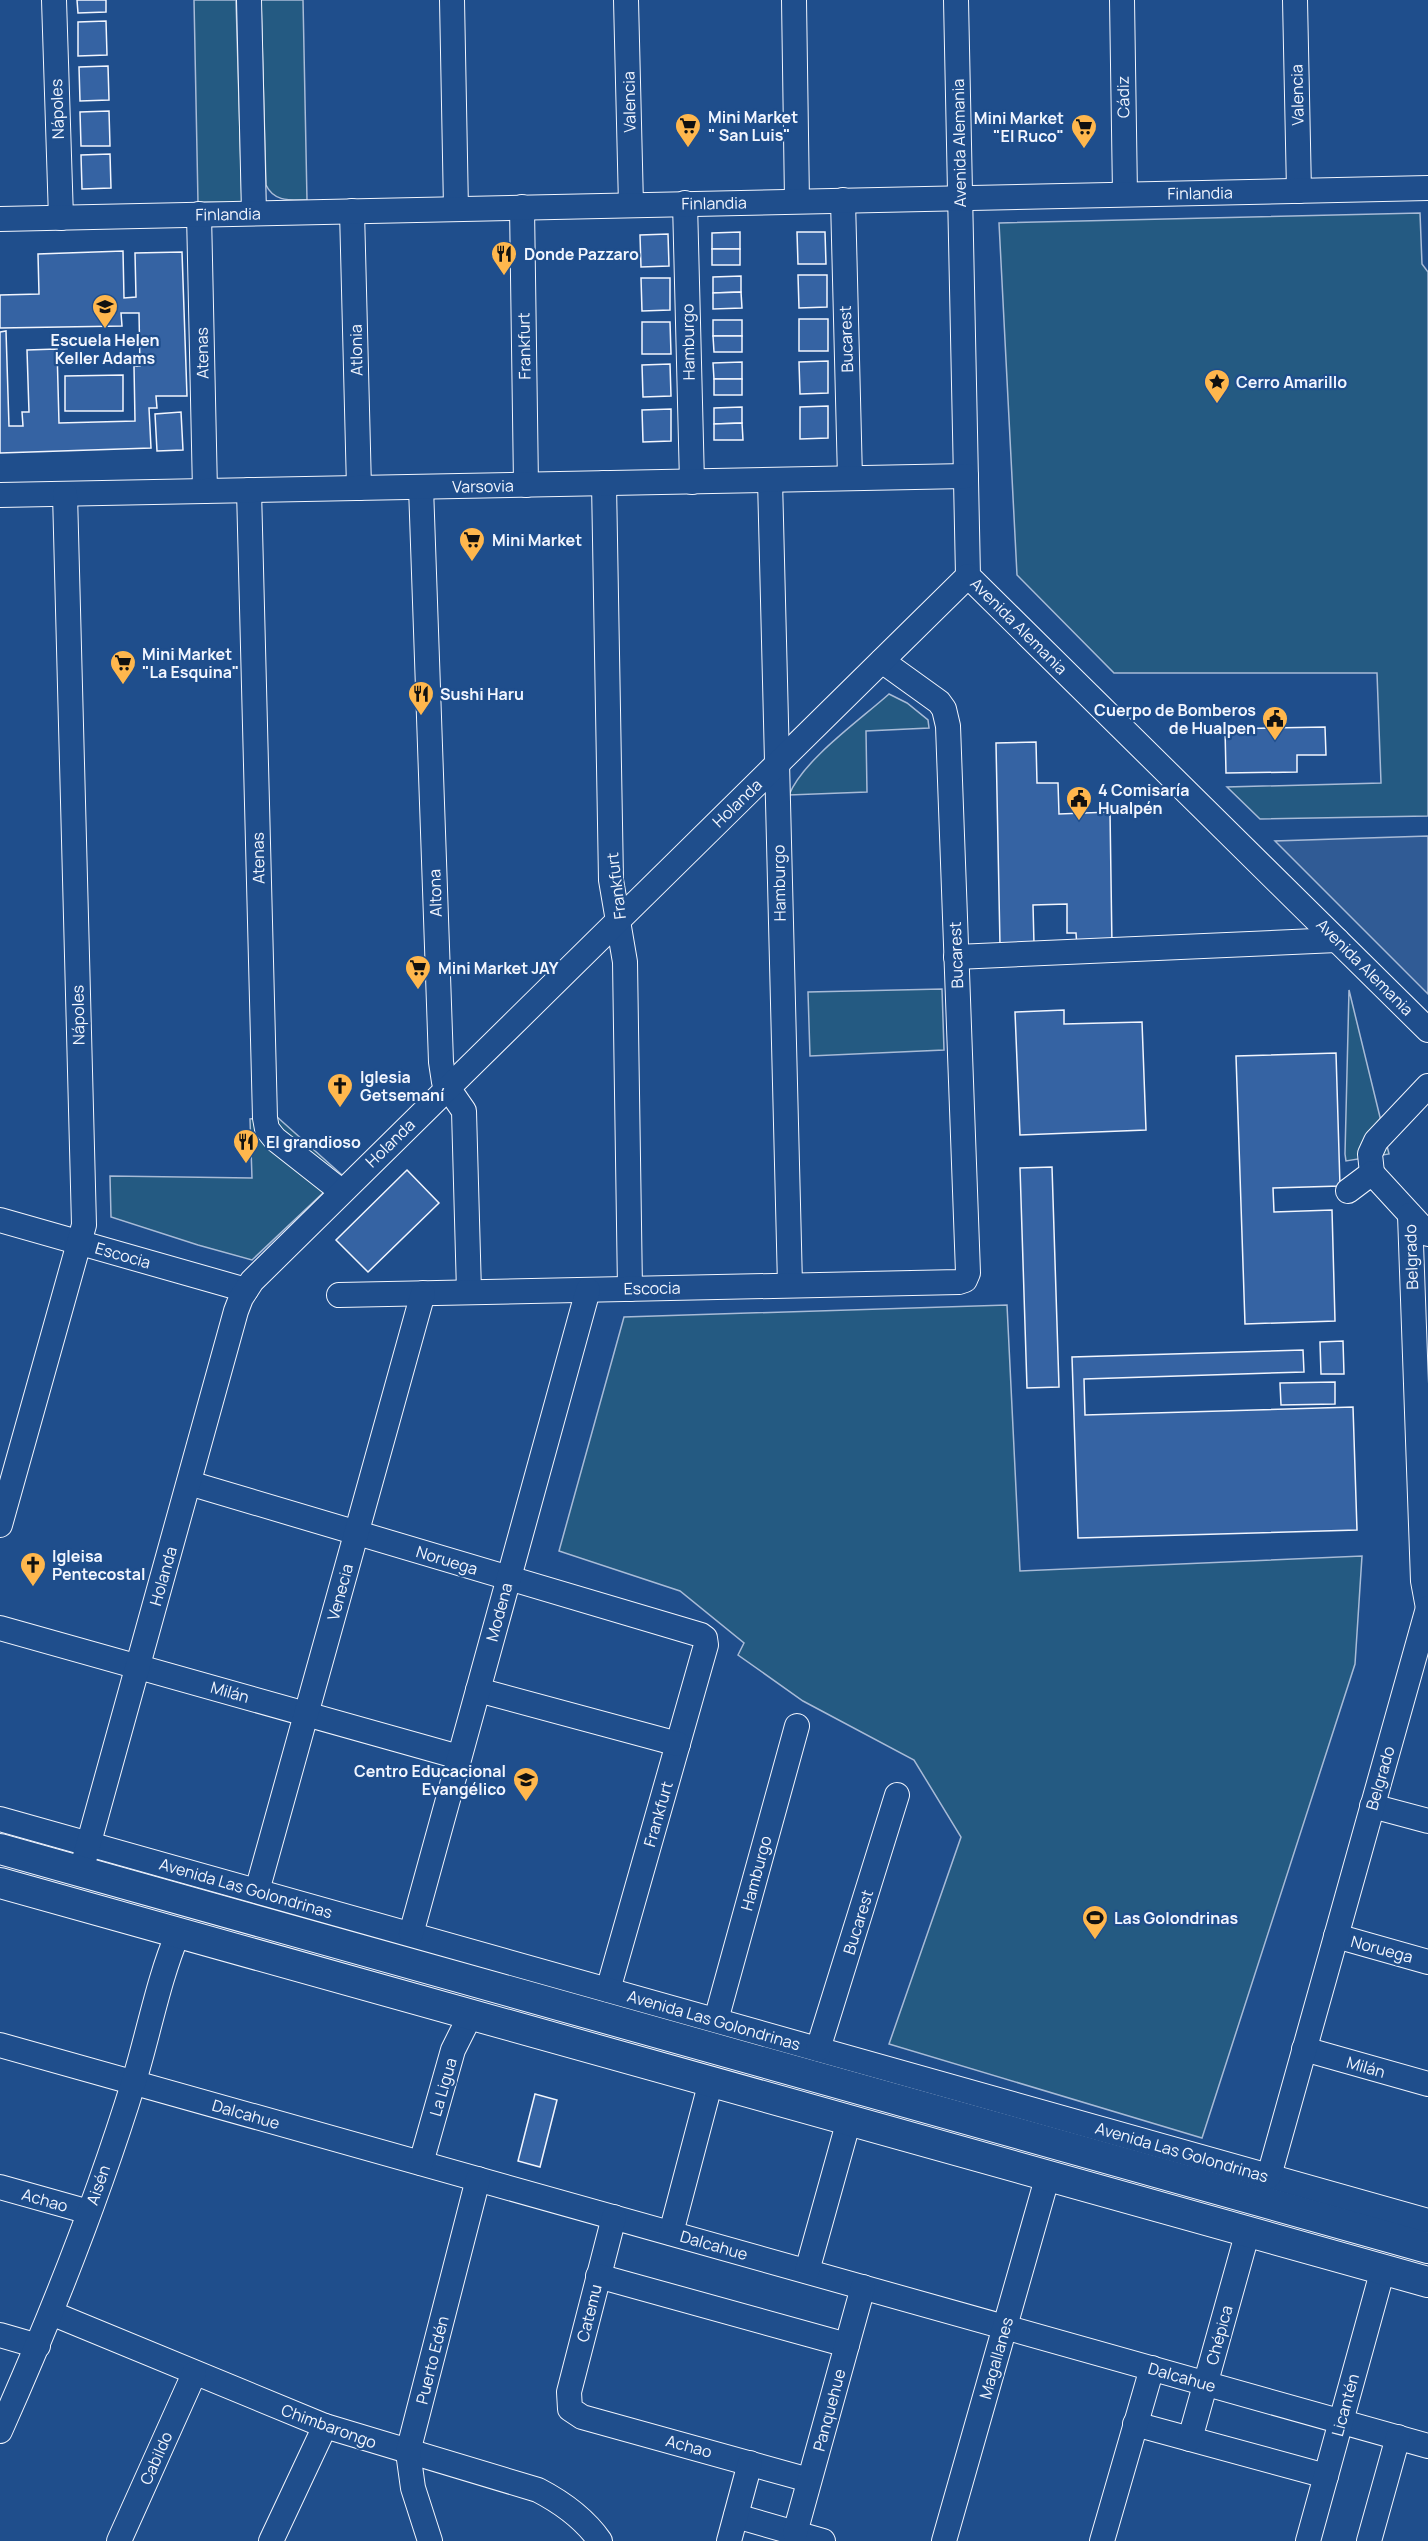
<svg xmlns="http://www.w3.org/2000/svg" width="1428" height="2541" font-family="Manrope,sans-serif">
	<rect width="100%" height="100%" fill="#1f4e8c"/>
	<g fill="#245a82" stroke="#a8bbd7" stroke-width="1.5">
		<polygon points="194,0 236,0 242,203 198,202"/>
		<path d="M261 0H303L307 200C290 200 274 202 266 185Z"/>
		<polygon points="1420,213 1422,264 1428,272 1428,816 1260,819 1227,787 1381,783 1377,673 1114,673 1017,575 999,223"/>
		<path d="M889 694 907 703 928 720 929 728 866 731 867 792 789 795C803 760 860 720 889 694Z"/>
		<polygon points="942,989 944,1050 810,1056 808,992"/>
		<polygon points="1349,990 1389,1154 1346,1161 1345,1154"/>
		<polygon points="276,1116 342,1175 252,1260 198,1245 111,1217 110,1176 252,1178 250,1119"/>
		<polygon points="1007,1305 1020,1571 1362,1556 1355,1664 1202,2138 889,2044 961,1837 914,1760 803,1701 738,1655 744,1643 680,1591 559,1551 624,1317"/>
	</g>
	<polygon fill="#305b95" stroke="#a8bbd7" stroke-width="1.5" points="1428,836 1428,994 1275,841"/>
	<g fill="#3563a3" stroke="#f2f6ff" stroke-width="1.5">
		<polygon points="77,0 106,0 106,12 78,13"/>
		<polygon points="106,21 107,55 78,56 78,22"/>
		<polygon points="108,66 109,100 80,101 79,67"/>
		<polygon points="109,111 110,146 81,146 80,112"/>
		<polygon points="110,154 111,188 82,189 81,155"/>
		<polygon points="740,232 740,249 712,249 712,233"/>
		<polygon points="797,232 825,232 826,264 798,264"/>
		<polygon points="668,234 669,266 641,267 640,235"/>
		<rect x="712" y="249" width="28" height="16"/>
		<polygon points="123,251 124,298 136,297 135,253 182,252 187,396 156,396 157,408 149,408 151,448 0,453 0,332 6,331 9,426 23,426 22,412 29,412 27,350 57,349 59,423 135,421 134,366 140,366 139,313 121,313 122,326 0,328 0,295 39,294 38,254"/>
		<polygon points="798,275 827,275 827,307 799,308"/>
		<polygon points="741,276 741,292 713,293 713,277"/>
		<polygon points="641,278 670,278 670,310 642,311"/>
		<polygon points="741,292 742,308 713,309 713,293"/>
		<rect x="799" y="319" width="29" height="32"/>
		<rect x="713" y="320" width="29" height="16"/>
		<polygon points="642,322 670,322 671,354 642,354"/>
		<polygon points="713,336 742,336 742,352 714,352"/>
		<polygon points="828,361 828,393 800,394 799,362"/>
		<polygon points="742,362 742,379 714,379 713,363"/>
		<polygon points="670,364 671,396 643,397 642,365"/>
		<polygon points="123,375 123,411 65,411 65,376"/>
		<rect x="714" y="379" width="28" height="16"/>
		<polygon points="828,406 828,438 800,439 800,407"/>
		<polygon points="742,407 742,423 714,424 714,408"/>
		<polygon points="671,409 671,441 643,442 642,410"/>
		<polygon points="181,412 183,450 157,451 155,414"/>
		<polygon points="742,423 743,440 714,440 714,424"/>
		<polygon points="1325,727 1326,755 1297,755 1297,772 1226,773 1225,729"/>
		<polygon points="1036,742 1037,783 1058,783 1059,814 1110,812 1112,946 1077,947 1076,933 1067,933 1067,904 1033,905 1034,944 1000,945 996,743"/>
		<polygon points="1064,1010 1064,1024 1142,1022 1146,1130 1020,1135 1015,1012"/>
		<polygon points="1336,1053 1340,1186 1273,1188 1274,1212 1332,1210 1335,1321 1245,1324 1236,1056"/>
		<polygon points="1052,1167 1059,1387 1027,1388 1020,1168"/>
		<polygon points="407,1170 439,1203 368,1272 336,1240"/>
		<polygon points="1343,1341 1344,1374 1321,1374 1320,1342"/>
		<polygon points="1303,1350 1304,1372 1084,1379 1085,1415 1353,1407 1357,1530 1078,1538 1072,1357"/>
		<polygon points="1335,1382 1335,1404 1281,1405 1280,1383"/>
		<polygon points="535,2094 557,2100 540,2167 518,2161"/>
	</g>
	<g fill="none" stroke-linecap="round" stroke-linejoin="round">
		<defs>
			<g id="minor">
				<polyline points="54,0 61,218"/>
				<polyline points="249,0 254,213"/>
				<polyline points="452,0 456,209"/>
				<polyline points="626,0 631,205"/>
				<polyline points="794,0 797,201"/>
				<polyline points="956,0 968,576 1428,1030"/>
				<polyline points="1122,0 1125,194"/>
				<polyline points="1295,0 1299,191"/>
				<polyline points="843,200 850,478"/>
				<polyline points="685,203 692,482"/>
				<polyline points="522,207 526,485"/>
				<polyline points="352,211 359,488"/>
				<polyline points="199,214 205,491"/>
				<polyline points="0,219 1428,188"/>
				<polyline points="770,480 790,1285"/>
				<polyline points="604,483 611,880 625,962 630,1289"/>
				<polyline points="421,487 441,1062 444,1082 464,1111 469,1292"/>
				<polyline points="249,490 265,1118 267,1129 275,1139 341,1191"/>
				<polyline points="0,495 966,476"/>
				<polyline points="956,957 1337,940"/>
				<polyline points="1372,1173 1370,1154 1376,1141 1428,1086"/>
				<polyline points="1348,1191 1372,1173 1428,1234"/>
				<polyline points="1410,1215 1423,1581 1428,1608"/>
				<polyline points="0,1220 246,1290"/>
				<polyline points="339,1295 959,1282 965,1280 968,1273 948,726 944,709 939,702 882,661"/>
				<polyline points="189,1483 701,1635 705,1638 706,1645 608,1990"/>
				<polyline points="0,1525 84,1225 65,494"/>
				<polyline points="0,1628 459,1757"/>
				<polyline points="478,1690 678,1744"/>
				<polyline points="1372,1806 1428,1821"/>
				<polyline points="0,1819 1428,2221"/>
				<polyline points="81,1871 236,1311 241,1298 252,1281 968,576"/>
				<polyline points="257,1891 423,1293"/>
				<polyline points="411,1934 588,1290"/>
				<polyline points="1336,1936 1428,1962"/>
				<polyline points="716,2020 797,1726"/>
				<polyline points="0,2045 1428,2446"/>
				<polyline points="818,2049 897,1795"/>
				<polyline points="1304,2049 1428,2084"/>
				<polyline points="421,2163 453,2050 471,2014"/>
				<polyline points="1269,2176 1428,1608"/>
				<polyline points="0,2187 89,2212"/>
				<polyline points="614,2217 569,2392 570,2409 582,2417 809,2480"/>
				<polyline points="671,2233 711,2081"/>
				<polyline points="807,2271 849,2120"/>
				<polyline points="598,2276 847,2345"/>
				<path d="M51 2313 325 2426 538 2490C563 2503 584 2518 600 2541"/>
				<polyline points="0,2335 38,2346"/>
				<polyline points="1135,2424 1326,2476"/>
				<path d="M0 2431C51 2317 97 2201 134 2081 149 2032 158 1981 178 1933"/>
				<polyline points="1190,2439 1248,2231"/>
				<polyline points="736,2516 823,2541"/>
				<polyline points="795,2533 863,2287"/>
				<polyline points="119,2541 194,2374"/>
				<polyline points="271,2541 325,2426"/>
				<polyline points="430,2541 413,2488 408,2452 478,2179"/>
				<polyline points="729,2541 750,2463"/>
				<polyline points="944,2541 1048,2175"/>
				<polyline points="1102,2541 1152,2368"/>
				<polyline points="1308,2541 1383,2269"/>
				<polyline points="1369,2541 1398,2437"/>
			</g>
			<g id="major">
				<polyline points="0,1849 1428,2248"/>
				<polyline points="0,1883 1428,2282"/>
			</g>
		</defs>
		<use href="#minor" stroke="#f2f6ff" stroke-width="26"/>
		<use href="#major" stroke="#f2f6ff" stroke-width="32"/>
		<use href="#minor" stroke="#1f4e8c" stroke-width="24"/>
		<use href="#major" stroke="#1f4e8c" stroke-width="30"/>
	</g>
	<defs>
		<symbol id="supermarket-pin" viewBox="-11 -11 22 30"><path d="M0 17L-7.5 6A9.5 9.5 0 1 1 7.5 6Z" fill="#ffb74d" stroke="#1f4e8c"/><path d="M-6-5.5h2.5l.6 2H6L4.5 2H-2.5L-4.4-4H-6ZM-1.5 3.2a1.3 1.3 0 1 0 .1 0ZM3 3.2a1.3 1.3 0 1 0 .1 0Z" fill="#111"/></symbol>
		<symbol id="restaurant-pin" viewBox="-11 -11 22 30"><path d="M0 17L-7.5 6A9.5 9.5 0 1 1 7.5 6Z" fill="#ffb74d" stroke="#1f4e8c"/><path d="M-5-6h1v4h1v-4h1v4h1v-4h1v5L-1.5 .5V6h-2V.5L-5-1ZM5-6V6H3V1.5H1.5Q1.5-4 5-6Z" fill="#111"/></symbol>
		<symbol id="school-pin" viewBox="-11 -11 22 30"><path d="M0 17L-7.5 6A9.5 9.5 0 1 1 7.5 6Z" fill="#ffb74d" stroke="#1f4e8c"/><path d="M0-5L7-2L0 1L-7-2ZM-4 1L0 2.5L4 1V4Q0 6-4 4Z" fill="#111"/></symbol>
		<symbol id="sight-pin" viewBox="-11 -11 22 30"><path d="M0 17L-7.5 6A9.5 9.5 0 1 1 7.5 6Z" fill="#ffb74d" stroke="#1f4e8c"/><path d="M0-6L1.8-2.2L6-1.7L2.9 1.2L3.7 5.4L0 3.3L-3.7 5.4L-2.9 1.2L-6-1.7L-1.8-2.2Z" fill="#111"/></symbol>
		<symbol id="civic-pin" viewBox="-11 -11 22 30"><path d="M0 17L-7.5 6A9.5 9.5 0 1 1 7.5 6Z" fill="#ffb74d" stroke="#1f4e8c"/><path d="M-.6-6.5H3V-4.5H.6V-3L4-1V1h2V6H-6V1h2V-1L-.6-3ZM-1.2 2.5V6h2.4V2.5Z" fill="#111"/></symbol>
		<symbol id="church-pin" viewBox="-11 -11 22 30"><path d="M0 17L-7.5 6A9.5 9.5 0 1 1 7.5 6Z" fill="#ffb74d" stroke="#1f4e8c"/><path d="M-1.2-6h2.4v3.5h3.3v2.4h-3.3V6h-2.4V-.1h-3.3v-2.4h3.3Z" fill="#111"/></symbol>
		<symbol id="stadium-pin" viewBox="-11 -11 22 30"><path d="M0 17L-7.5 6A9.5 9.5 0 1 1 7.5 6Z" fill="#ffb74d" stroke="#1f4e8c"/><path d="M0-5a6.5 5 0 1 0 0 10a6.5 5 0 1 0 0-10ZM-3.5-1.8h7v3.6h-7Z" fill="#111"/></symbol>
	</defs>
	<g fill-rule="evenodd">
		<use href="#supermarket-pin" x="673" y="111" width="30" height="40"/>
		<use href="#supermarket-pin" x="1069" y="112" width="30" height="40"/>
		<use href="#restaurant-pin" x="489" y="239" width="30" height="40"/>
		<use href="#school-pin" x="90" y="292" width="30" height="40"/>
		<use href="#sight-pin" x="1202" y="367" width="30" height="40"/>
		<use href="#supermarket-pin" x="457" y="525" width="30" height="40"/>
		<use href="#supermarket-pin" x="108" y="648" width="30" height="40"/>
		<use href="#restaurant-pin" x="406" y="679" width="30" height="40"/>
		<use href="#civic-pin" x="1260" y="704" width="30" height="40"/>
		<use href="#civic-pin" x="1064" y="784" width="30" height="40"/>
		<use href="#supermarket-pin" x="403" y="953" width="30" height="40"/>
		<use href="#church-pin" x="325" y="1071" width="30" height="40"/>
		<use href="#restaurant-pin" x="231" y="1127" width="30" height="40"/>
		<use href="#church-pin" x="18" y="1550" width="30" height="40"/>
		<use href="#school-pin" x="511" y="1765" width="30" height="40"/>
		<use href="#stadium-pin" x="1080" y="1903" width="30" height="40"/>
	</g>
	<g text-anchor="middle" stroke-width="4.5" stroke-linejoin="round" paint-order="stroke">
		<g font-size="16" fill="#f2f6ff" stroke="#1f4e8c">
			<text transform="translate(1297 95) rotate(-91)" y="6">Valencia</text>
			<text transform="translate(1123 97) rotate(-91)" y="6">Cádiz</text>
			<text transform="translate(629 102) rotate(-91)" y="6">Valencia</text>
			<text transform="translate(57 109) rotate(-92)" y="6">Nápoles</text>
			<text transform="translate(959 143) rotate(-91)" y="6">Avenida Alemania</text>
			<text transform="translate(1200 193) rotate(-1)" y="6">Finlandia</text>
			<text transform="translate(714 203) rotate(-1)" y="6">Finlandia</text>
			<text transform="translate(228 214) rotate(-1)" y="6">Finlandia</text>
			<text transform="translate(846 339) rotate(-92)" y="6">Bucarest</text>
			<text transform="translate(688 342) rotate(-91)" y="6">Hamburgo</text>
			<text transform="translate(524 346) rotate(-91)" y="6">Frankfurt</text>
			<text transform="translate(356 350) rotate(-91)" y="6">Atlonia</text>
			<text transform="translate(202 353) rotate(-91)" y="6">Atenas</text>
			<text transform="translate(483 486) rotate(-1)" y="6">Varsovia</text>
			<text transform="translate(1019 626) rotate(45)" y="6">Avenida Alemania</text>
			<text transform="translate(737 803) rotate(-44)" y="6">Holanda</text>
			<text transform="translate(258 858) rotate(-91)" y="6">Atenas</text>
			<text transform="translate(779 883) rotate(-91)" y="6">Hamburgo</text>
			<text transform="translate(616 886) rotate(-97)" y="6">Frankfurt</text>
			<text transform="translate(435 893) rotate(-92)" y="6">Altona</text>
			<text transform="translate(956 955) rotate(-92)" y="6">Bucarest</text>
			<text transform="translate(1365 967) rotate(45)" y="6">Avenida Alemania</text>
			<text transform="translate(78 1015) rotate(-91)" y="6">Nápoles</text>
			<text transform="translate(390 1143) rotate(-44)" y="6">Holanda</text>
			<text transform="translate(123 1255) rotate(16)" y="6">Escocia</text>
			<text transform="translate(1411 1257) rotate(-92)" y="6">Belgrado</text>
			<text transform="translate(652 1288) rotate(-1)" y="6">Escocia</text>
			<text transform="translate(447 1560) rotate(17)" y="6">Noruega</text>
			<text transform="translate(163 1576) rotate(-74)" y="6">Holanda</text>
			<text transform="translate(340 1592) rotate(-75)" y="6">Venecia</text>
			<text transform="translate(499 1612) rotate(-75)" y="6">Modena</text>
			<text transform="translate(230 1692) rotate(16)" y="6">Milán</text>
			<text transform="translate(1380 1778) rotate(-74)" y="6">Belgrado</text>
			<text transform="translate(658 1814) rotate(-74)" y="6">Frankfurt</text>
			<text transform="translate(756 1873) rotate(-75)" y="6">Hamburgo</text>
			<text transform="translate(246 1888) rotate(16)" y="6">Avenida Las Golondrinas</text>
			<text transform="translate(858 1922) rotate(-73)" y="6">Bucarest</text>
			<text transform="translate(1382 1949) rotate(15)" y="6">Noruega</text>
			<text transform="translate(714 2020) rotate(16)" y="6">Avenida Las Golondrinas</text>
			<text transform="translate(1366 2067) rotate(16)" y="6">Milán</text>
			<text transform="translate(443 2087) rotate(-74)" y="6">La Ligua</text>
			<text transform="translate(246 2114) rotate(16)" y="6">Dalcahue</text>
			<text transform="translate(1182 2152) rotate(16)" y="6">Avenida Las Golondrinas</text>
			<text transform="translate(98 2185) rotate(-71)" y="6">Aisén</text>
			<text transform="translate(45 2200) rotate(16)" y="6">Achao</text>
			<text transform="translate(714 2245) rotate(16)" y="6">Dalcahue</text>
			<text transform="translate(589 2313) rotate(-76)" y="6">Catemu</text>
			<text transform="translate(1219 2335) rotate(-75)" y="6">Chépica</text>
			<text transform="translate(996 2358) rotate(-74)" y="6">Magallanes</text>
			<text transform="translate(432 2360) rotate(-76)" y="6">Puerto Edén</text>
			<text transform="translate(1182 2377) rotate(16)" y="6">Dalcahue</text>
			<text transform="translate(1345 2405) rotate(-75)" y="6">Licantén</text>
			<text transform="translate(829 2410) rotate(-75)" y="6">Panquehue</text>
			<text transform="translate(329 2426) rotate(20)" y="6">Chimbarongo</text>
			<text transform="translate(689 2446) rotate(15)" y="6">Achao</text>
			<text transform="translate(156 2458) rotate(-66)" y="6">Cabildo</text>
		</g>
		<g font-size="16" font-weight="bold" fill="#f2f6ff" stroke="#1f4e8c" text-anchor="start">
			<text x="708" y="123">Mini Market<tspan x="708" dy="18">" San Luis"</tspan></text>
			<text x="1064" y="124" text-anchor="end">Mini Market<tspan x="1064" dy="18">"El Ruco"</tspan></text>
			<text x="524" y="260">Donde Pazzaro</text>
			<text x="105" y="346" text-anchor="middle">Escuela Helen<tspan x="105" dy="18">Keller Adams</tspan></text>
			<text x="1236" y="388">Cerro Amarillo</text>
			<text x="492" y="546">Mini Market</text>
			<text x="142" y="660">Mini Market<tspan x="142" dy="18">"La Esquina"</tspan></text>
			<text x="440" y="700">Sushi Haru</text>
			<text x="1256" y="716" text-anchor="end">Cuerpo de Bomberos<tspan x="1256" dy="18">de Hualpen</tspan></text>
			<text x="1098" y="796">4 Comisaría<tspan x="1098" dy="18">Hualpén</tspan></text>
			<text x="438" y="974">Mini Market JAY</text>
			<text x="360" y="1083">Iglesia<tspan x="360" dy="18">Getsemaní</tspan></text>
			<text x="266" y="1148">El grandioso</text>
			<text x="52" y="1562">Igleisa<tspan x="52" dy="18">Pentecostal</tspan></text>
			<text x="506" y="1777" text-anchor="end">Centro Educacional<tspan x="506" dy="18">Evangélico</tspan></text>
			<text x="1114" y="1924">Las Golondrinas</text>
		</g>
	</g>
</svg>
